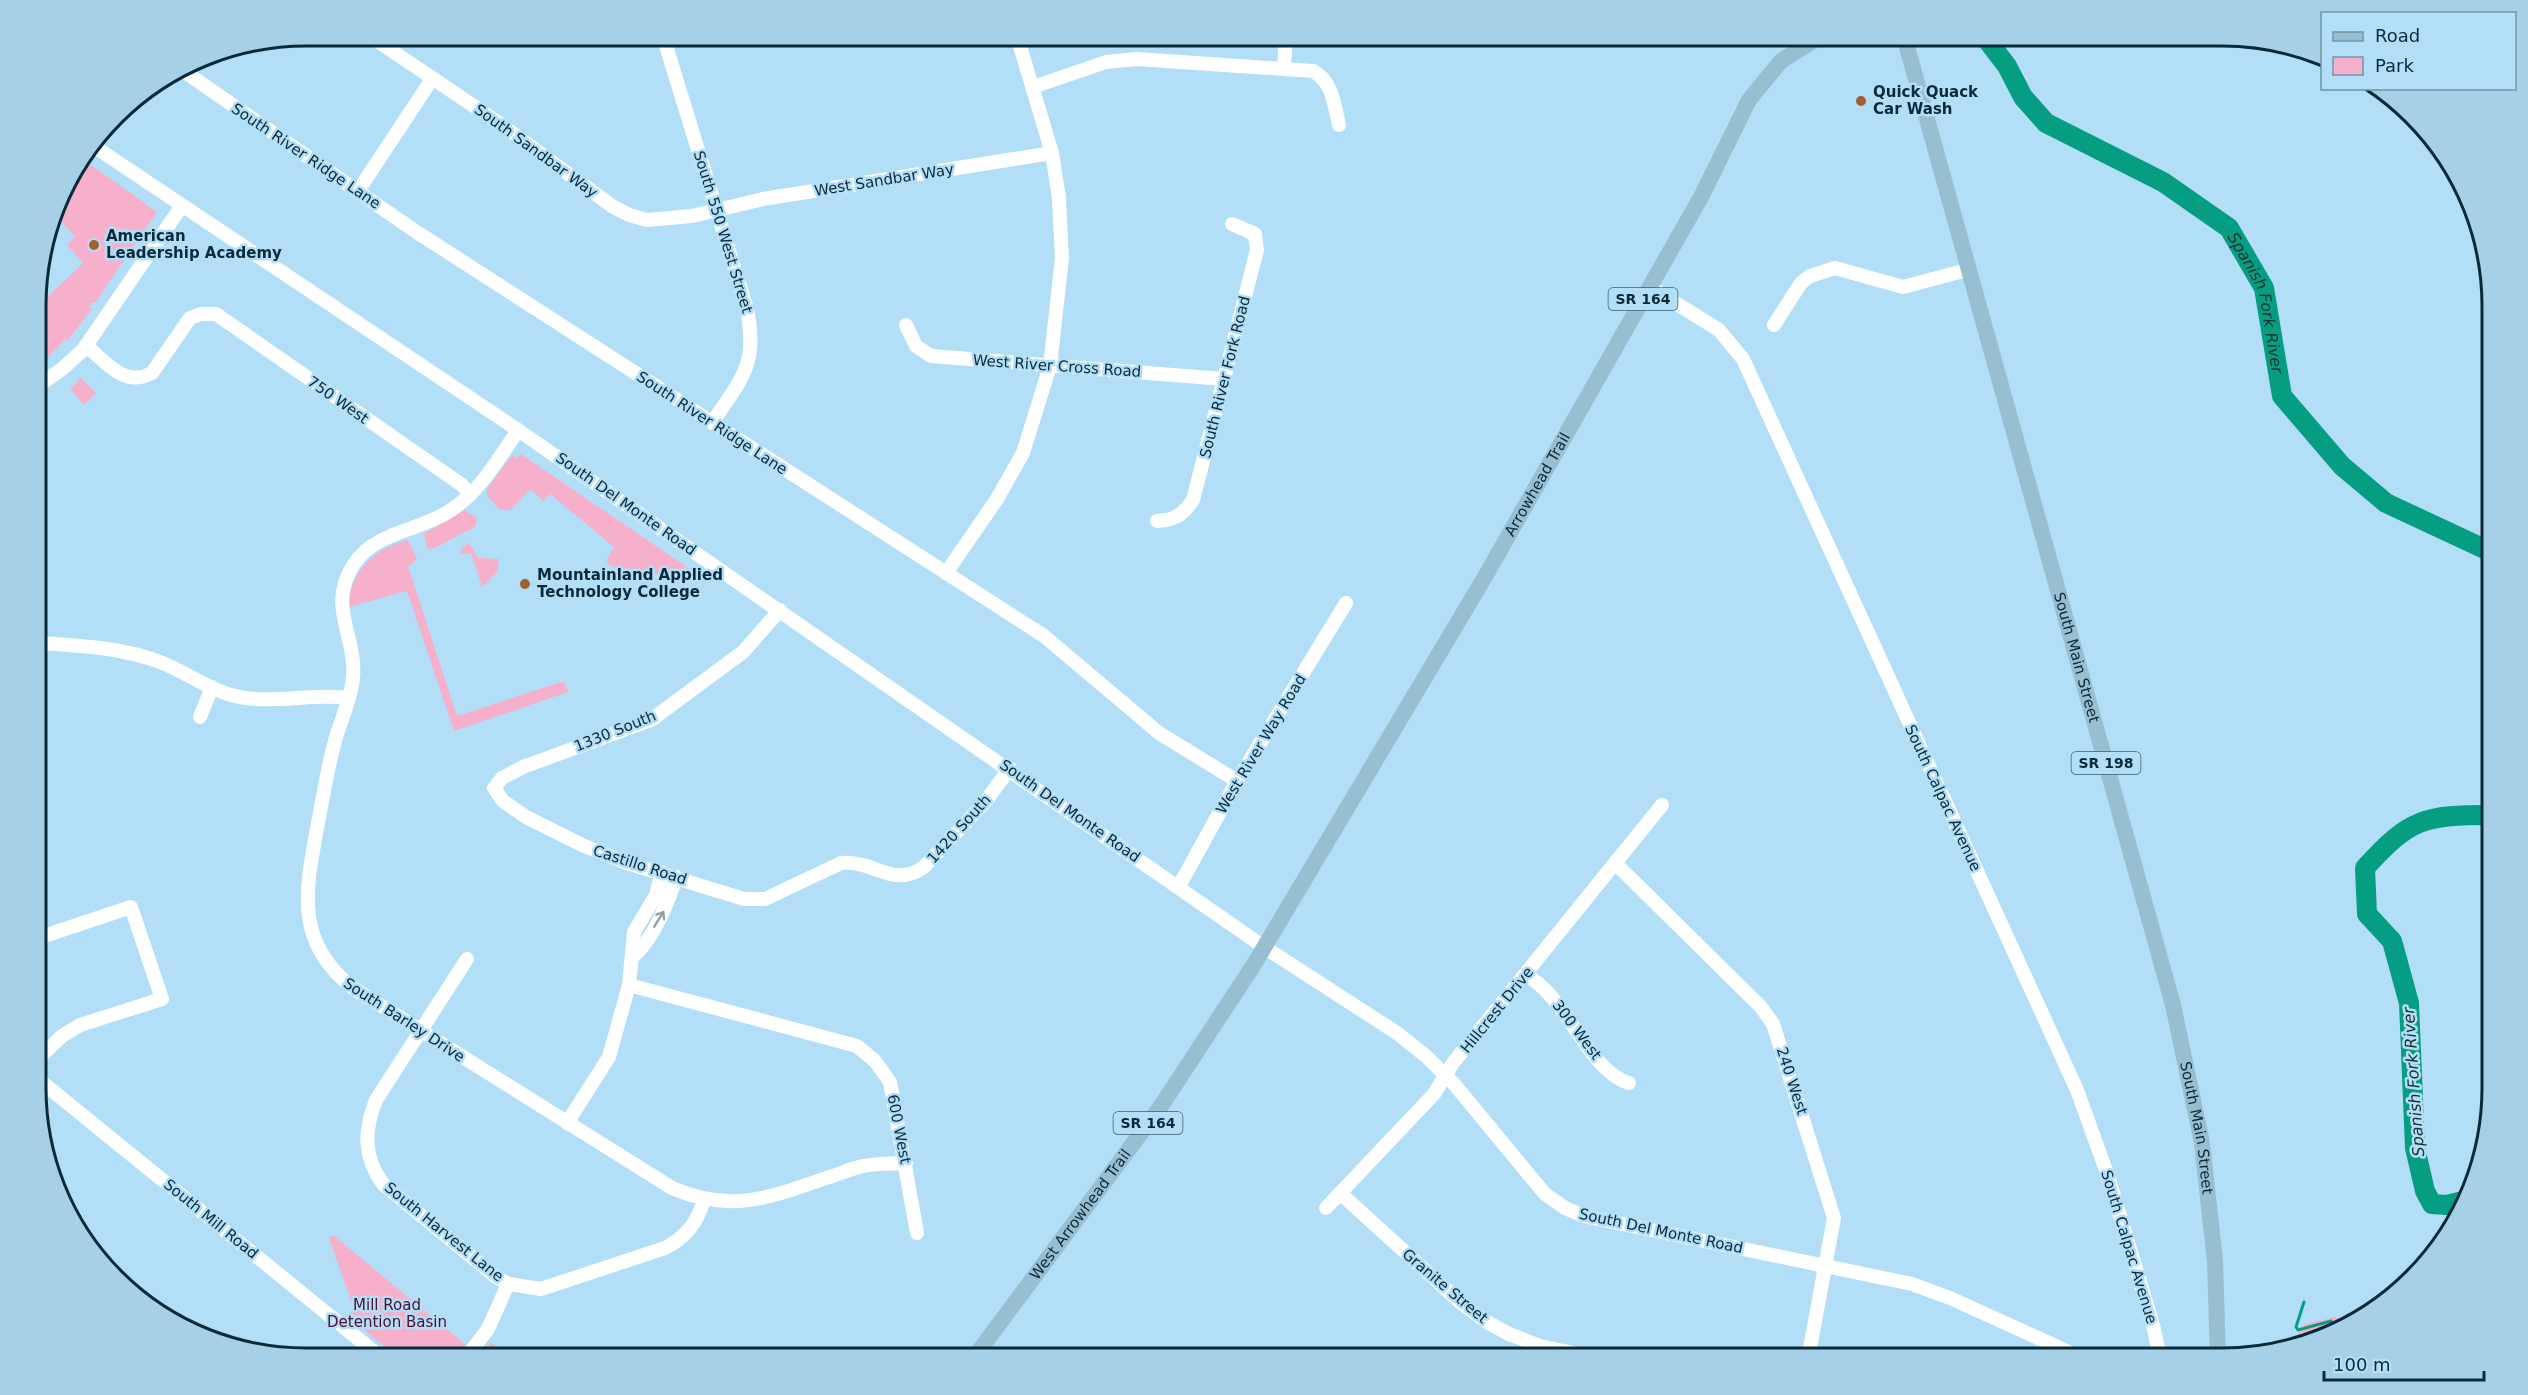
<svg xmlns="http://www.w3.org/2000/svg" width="2528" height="1395" font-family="'DejaVu Sans',sans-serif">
	<rect width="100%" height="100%" fill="#b3def7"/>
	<g fill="#f7b0cc">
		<polygon points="84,160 157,212 95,303 92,302 89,307 92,309 68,340 66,339 38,367 38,306 83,263 67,245 75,237 61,221 55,226 53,224 64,187"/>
		<polygon points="81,378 96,393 84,405 70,389"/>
		<polygon points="521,454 694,572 691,579 613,567 606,561 614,547 550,494 544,501 530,489 511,510 500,510 487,496 487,489 512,455 516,458"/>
		<polygon points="465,510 477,518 475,527 432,549 427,548 424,534"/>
		<path d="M408 540 417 559 408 566 457 716 564 681 568 692 454 731 407 591 349 607C349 571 376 548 408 540Z"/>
		<polygon points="469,543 478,558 499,559 497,572 482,587 471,553 461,554 461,548"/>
		<polygon points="333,1235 466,1345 455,1359 400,1359 348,1317 354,1309 329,1238"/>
		<polygon points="2375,1310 2308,1345 2288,1349 2305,1324 2335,1317 2347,1322"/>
		<polygon points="491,1343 519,1359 478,1359"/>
	</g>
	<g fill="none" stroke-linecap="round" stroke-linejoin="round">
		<polyline stroke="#059e82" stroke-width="3" points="2304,1302 2296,1327 2298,1330 2331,1321 2336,1331"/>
		<g stroke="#059e82" stroke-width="20">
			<path id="s1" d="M1984 36 2007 66 2023 97 2046 123 2163 182 2229 228 2264 288 2282 396 2342 466 2386 503 2491 552"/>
			<path d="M2463 1201 2447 1205 2432 1204 2425 1191 2415 1148 2409 1003 2392 941 2367 914 2365 868C2410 818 2425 815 2491 815"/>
		</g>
		<g stroke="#fff" stroke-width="14">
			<polyline points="370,36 496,121 612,206 629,215 647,220 692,216 763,199 1052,153"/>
			<path d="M663 36 747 309C758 365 742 378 712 423"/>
			<polyline points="1284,68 1286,36"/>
			<polyline points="182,70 415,231 1044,636 1159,733 1237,781"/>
			<path d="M1033 87 1106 62 1137 59 1313 71C1333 82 1334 104 1339 125"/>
			<polyline points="95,147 518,430 1264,947 1397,1033 1427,1057 1454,1084 1545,1194 1565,1208 1584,1216 1912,1284 1950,1298 2082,1358"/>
			<polyline points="358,191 432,79"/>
			<polyline points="1650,287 1719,330 1743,359 2077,1090 2108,1176 2153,1325 2160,1358"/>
			<polyline points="906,325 916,346 931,356 1224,379"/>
			<polyline points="1774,325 1801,283 1810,276 1835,268 1903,287 1967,270"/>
			<path d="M86 345C105 362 125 388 152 373L190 318 201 314H216L462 485 470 495"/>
			<polyline points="38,386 62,369 83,350 181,207"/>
			<path d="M518 430C498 460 479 493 448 512 418 531 375 532 354 564 326 606 357 636 353 678 351 697 343 716 337 734 328 763 324 793 318 823 306 889 293 941 353 988L672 1188C732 1214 771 1197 829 1177 840 1174 852 1168 864 1166 877 1163 892 1164 906 1163"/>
			<path d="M1157 521C1175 520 1183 515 1193 500L1257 250 1255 234 1232 224"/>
			<polyline points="946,573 997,499 1023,453 1050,366 1062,258 1059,198 1052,153 1017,36"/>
			<path d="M780 610 743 652 651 720 523 767 502 778 494 788 503 801 526 817 582 845 627 863 744 899H765L841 863C875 860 893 889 924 867L985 802 1010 768"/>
			<path d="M38 643C80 646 121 647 160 662 184 671 206 688 231 695 270 706 310 692 349 698"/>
			<polyline points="200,717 212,687"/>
			<polyline points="1615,863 1761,1007 1773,1024 1834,1218 1808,1359"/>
			<polyline points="1179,886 1237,781 1346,603"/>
			<polyline points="38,938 131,907 162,999 80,1025 62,1036 38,1059"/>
			<path d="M634 956C655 936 667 905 676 877"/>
			<path d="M467 959 376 1100C364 1130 363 1157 383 1184L495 1276 508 1284 541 1289 665 1248C686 1237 697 1223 704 1200"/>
			<path d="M1526 975C1568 998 1588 1071 1629 1083"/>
			<polyline points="629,985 857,1046 875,1061 890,1082 917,1233"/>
			<polyline points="38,1079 383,1359"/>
			<polyline points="567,1123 609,1057 629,985 634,932 656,895 662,872"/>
			<polyline points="1340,1193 1460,1302 1485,1321 1509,1334 1540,1346 1602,1359"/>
			<polyline points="1326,1208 1434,1094 1453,1063 1662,805"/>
			<polyline points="465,1359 488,1329 508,1284"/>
		</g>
		<g stroke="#98bed2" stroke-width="16">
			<path id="s2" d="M1904 36 2173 1005 2202 1143 2215 1261 2218 1358"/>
			<path id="s3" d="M973 1359 1161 1106 1253 966 1486 575 1701 197 1749 100 1781 61 1821 36"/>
		</g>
	</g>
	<defs><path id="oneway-shaft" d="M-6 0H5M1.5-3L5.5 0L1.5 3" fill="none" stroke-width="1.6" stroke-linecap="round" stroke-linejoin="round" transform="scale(1.5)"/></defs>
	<use stroke="#919fa6" href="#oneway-shaft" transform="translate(659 919) rotate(-58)"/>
	<g fill="#a3602f" stroke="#b3def7" stroke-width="2">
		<circle cx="1861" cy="101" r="6"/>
		<circle cx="94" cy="245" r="6"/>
		<circle cx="525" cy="584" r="6"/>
	</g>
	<g text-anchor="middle" stroke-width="5" stroke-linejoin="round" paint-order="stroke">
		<g fill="#b3def7" stroke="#3d6073" stroke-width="1.5">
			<rect x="1608.5" y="288" width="69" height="22" rx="4.5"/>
			<rect x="2071.5" y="752" width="69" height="22" rx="4.5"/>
			<rect x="1113.5" y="1112" width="69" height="22" rx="4.5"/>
		</g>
		<g font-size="14" font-weight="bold" fill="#0a2a3a">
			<text x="1643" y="304">SR 164</text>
			<text x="2106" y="768">SR 198</text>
			<text x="1148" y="1128">SR 164</text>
		</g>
		<g font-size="15" font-weight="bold" fill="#0a2a3a" stroke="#b3def7" text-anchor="start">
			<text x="1873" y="97">Quick Quack<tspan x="1873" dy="17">Car Wash</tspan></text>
			<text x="106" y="241">American<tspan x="106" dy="17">Leadership Academy</tspan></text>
			<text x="537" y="580">Mountainland Applied<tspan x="537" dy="17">Technology College</tspan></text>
		</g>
		<g font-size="15" fill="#0a2a3a" stroke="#b3def7">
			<text transform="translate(536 151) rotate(36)" y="5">South Sandbar Way</text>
			<text transform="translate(306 156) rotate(34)" y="5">South River Ridge Lane</text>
			<text transform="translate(884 180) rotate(-9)" y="5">West Sandbar Way</text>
			<text transform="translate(723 232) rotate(73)" y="5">South 550 West Street</text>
			<text transform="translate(1057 366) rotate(4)" y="5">West River Cross Road</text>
			<text transform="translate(1225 377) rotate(-76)" y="5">South River Fork Road</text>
			<text transform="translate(338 400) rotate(35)" y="5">750 West</text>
			<text transform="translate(712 423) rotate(33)" y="5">South River Ridge Lane</text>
			<text dy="5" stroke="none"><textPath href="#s3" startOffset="1042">Arrowhead Trail</textPath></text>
			<text transform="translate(626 504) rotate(35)" y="5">South Del Monte Road</text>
			<text dy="5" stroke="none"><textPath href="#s2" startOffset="645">South Main Street</textPath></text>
			<text transform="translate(615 731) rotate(-22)" y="5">1330 South</text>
			<text transform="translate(1261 744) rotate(-59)" y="5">West River Way Road</text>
			<text transform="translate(1943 798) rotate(65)" y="5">South Calpac Avenue</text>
			<text transform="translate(1070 811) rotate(35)" y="5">South Del Monte Road</text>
			<text transform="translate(959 829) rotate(-48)" y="5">1420 South</text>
			<text transform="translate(640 865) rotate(18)" y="5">Castillo Road</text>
			<text transform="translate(1497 1010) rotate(-51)" y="5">Hillcrest Drive</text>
			<text transform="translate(404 1020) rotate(33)" y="5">South Barley Drive</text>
			<text transform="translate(1577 1030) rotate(53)" y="5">300 West</text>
			<text transform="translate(1792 1081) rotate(72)" y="5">240 West</text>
			<text dy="5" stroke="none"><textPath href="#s2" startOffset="1131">South Main Street</textPath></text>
			<text transform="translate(899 1129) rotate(79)" y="5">600 West</text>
			<text dy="5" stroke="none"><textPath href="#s3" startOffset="180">West Arrowhead Trail</textPath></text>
			<text transform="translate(211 1219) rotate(39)" y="5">South Mill Road</text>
			<text transform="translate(1661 1231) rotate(12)" y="5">South Del Monte Road</text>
			<text transform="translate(444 1232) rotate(39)" y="5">South Harvest Lane</text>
			<text transform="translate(2129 1247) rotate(73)" y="5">South Calpac Avenue</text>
			<text transform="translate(1445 1286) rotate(40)" y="5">Granite Street</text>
		</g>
		<g font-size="15" fill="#520c31" stroke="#b3def7">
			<text x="387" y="1310">Mill Road<tspan x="387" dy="17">Detention Basin</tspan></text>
		</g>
		<g font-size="16" font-style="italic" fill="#163129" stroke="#b3def7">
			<text dy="6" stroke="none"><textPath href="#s1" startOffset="400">Spanish Fork River</textPath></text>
			<text transform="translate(2413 1082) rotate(-94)" y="6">Spanish Fork River</text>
		</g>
	</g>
	<path d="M0 0H2528V1395H0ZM306 46H2222A260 260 0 0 1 2482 306V1088A260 260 0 0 1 2222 1348H306A260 260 0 0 1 46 1088V306A260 260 0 0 1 306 46Z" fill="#a5d0e8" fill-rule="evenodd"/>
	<path fill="none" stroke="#0a2a3a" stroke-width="3" d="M306 46H2222A260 260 0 0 1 2482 306V1088A260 260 0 0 1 2222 1348H306A260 260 0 0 1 46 1088V306A260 260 0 0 1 306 46Z"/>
	<rect x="2321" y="12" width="195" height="78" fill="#b3def7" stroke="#6f96ab" stroke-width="1.5"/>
	<rect x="2333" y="32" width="30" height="9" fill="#98bed2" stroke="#6f96ab" stroke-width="1.5"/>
	<text x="2375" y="42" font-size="18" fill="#0a2a3a">Road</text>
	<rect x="2333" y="57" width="30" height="18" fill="#f7b0cc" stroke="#6f96ab" stroke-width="1.5"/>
	<text x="2375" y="72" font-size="18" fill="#0a2a3a">Park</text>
	<path d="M2324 1371v9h160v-9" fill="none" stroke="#0a2a3a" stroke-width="3"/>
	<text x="2333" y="1371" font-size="18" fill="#0a2a3a" stroke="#b3def7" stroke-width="4.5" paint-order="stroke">100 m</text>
</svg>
